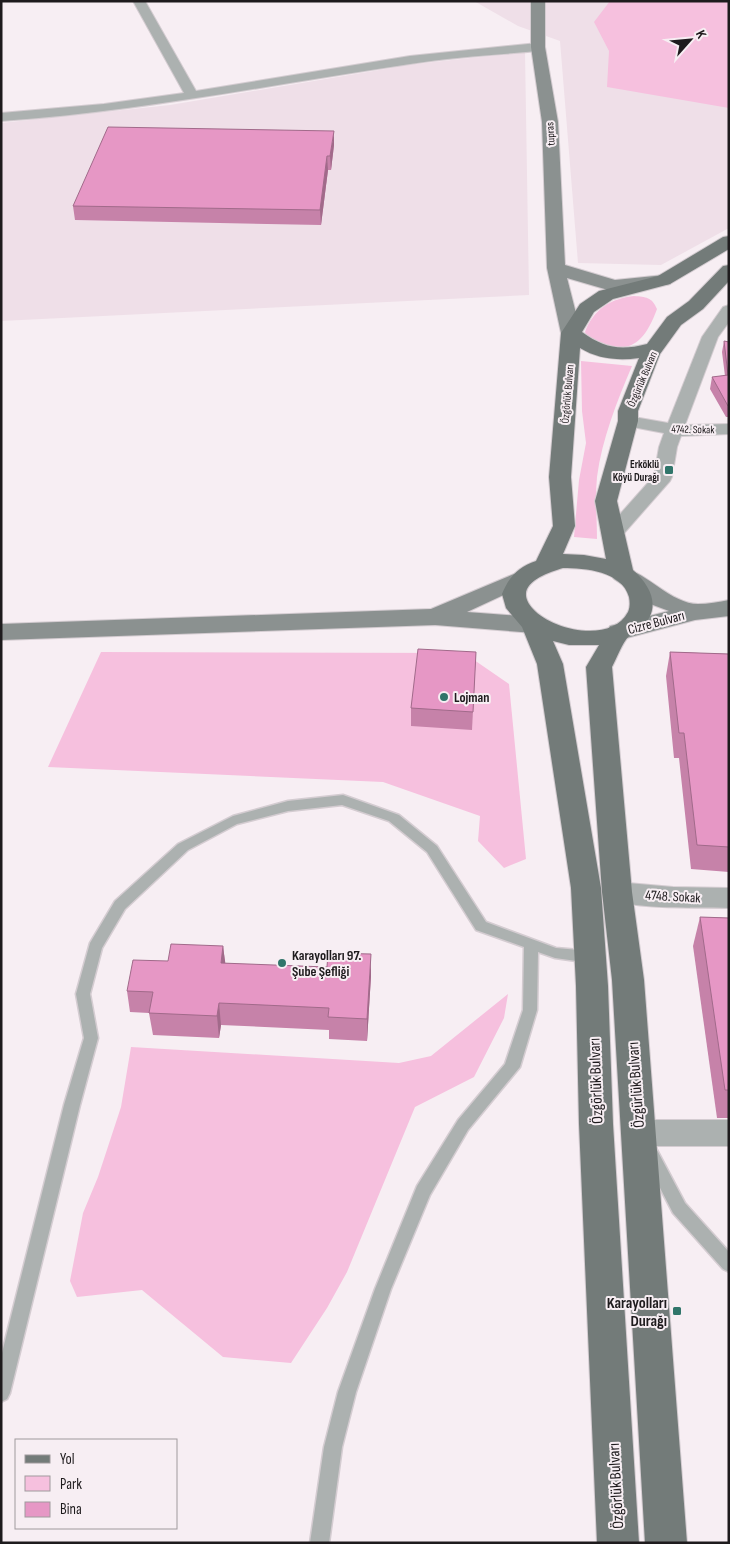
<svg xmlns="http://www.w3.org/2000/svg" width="730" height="1544" font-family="'Sofia Sans Condensed',sans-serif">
	<rect width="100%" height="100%" fill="#f7eef3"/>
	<g fill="#efdfe8">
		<polygon points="474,1 729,1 729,228 661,265 578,263 560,41 518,26"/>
		<polygon points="525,52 529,295 1,321 1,123 170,105 415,64"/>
	</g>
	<g fill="#f6c0de">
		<polygon points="610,1 729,1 729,108 607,87 609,51 594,22"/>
		<path d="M634 296C646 297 652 297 657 309 643 347 627 356 589 340L585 332C593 310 611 298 634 296Z"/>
		<path d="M581 361 632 366C617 401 602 439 597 477 595 497 597 519 597 539L574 537 579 480 586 443 582 411Z"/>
		<polygon points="101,652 464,653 509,684 526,859 504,868 478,841 480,816 383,782 48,767"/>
		<polygon points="508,994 504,1018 474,1077 415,1107 347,1272 327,1308 291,1363 223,1357 142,1290 77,1297 70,1281 83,1213 98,1177 121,1107 131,1047 399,1063 431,1056"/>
	</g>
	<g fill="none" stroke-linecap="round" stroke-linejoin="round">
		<defs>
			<g id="lane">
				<polygon points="343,795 399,815 437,846 486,922 556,948 591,951 596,953 598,957 596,961 591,963 555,958 538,952 537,1010 520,1067 468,1130 430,1195 391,1289 356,1392 342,1447 329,1543 310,1543 324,1447 338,1392 375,1289 417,1186 458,1120 505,1064 523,1010 524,947 476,930 427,852 389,821 342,805 288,811 237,824 188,850 125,909 102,948 90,994 98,1038 80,1105 10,1393 7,1399 1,1402 1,1357 64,1105 84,1038 76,994 90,943 115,901 178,844 233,816 288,801"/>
				<polygon points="651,1148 657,1150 685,1203 729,1252 729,1272 723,1269 673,1213 643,1155 645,1150"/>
			</g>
			<g id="street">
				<path d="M133 1H145L196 91 410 56 538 43 544 47 538 51C495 55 452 57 410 64 273 84 139 112 1 121V113L104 104 184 93Z"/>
				<polygon points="729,305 729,322 718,337 685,425 729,424 729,434 681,436 677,447 672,477 670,481 619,539 612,541 605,539 602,535 605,531 654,476 659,447 664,433 622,425 619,421 622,417 628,416 668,423 702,337 723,307"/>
				<path d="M617 882 673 887 729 888V908C692 907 642 910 608 899L604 892 608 885Z"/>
				<polygon points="638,1120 729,1120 729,1146 638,1146 628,1142 623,1133 628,1124"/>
			</g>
			<g id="secondary">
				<polygon points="531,1 545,1 545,47 558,122 565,265 615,280 664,275 670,276 673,280 670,284 664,285 615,292 567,278 581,333 578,337 571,339 564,337 561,333 547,268 542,122 531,47"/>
				<path d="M622 567C647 573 672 604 698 604 708 604 719 602 729 600V616L695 620 619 640 610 638 607 632 610 626 669 611 653 605 614 579 610 574 614 569Z"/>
				<polygon points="521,571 529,573 533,578 529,583 467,612 534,617 543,620 546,625 543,630 534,633 435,625 1,640 1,624 431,609"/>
			</g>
			<path id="primary" d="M729 236V249L670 284 613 299 594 312 582 332C604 348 620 351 647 344L667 317 689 301 723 266 729 265V281L703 309 681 325 660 354 638 411V421L617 501 633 570C653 588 662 610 639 630 636 632 632 634 629 636 622 643 617 658 612 667L632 892 644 980 687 1543H645L612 980 602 892 586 667 599 645H569L553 641 563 664 601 888 608 986 613 1124 639 1543H597L579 1124 576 986 571 888 537 664 522 627 506 608 502 594C509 577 518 567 536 561L553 526 549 477 561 333 580 304 599 291 658 276 723 237ZM580 348C598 359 618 361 639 358L618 411V421L595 501 606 559 584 555 563 554 575 526 571 477ZM563 568C585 568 622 571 629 597 630 602 630 608 628 612 611 644 552 630 533 609 511 585 546 573 563 568Z"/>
		</defs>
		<use href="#lane" stroke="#d4ccd1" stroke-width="3"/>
		<use href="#street" stroke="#d4ccd1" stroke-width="2"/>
		<use href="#secondary" stroke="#d4ccd1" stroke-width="2"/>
		<use href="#primary" stroke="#d4ccd1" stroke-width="2"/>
		<use href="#lane" fill="#acb1b0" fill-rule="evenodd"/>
		<use href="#street" fill="#acb1b0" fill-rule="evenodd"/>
		<use href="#secondary" fill="#8b9190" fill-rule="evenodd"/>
		<use href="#primary" fill="#737b79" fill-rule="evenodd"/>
	</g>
	<g fill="#c682a9">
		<polygon points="334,145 331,170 328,170 321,225 75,220 73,206"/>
		<polygon points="724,341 729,342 729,417 726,417 710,389 712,377 725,376 722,352"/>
		<polygon points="476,652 472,730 411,726 411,708"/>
		<polygon points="670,652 729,654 729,872 691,869 679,758 674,758 666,676"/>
		<polygon points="700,917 729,918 729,1118 717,1118 693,946"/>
		<polygon points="223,946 225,963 371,976 367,1041 329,1039 329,1030 221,1025 219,1038 153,1035 149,1013 130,1012 127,991 168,961"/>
	</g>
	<g fill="#a16a8a">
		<polygon points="334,131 334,145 331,170 330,156"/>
		<polygon points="327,156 328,170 321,225 320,210"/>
		<polygon points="223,946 226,968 221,963"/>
		<polygon points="371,954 371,976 367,1041 367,1019"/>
		<polygon points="219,1003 221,1025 219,1038 217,1016"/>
	</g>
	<g fill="#e697c5" stroke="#a16a8a">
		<polygon points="108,127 334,131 330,156 327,156 320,210 73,206"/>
		<polygon points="724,341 729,342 729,406 728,406 712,377 728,375"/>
		<polygon points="418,649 476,652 473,712 411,708"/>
		<polygon points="670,652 729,654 729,847 697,845 684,733 679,733"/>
		<polygon points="700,917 729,918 729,1090 725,1090"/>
		<polygon points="171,944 223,946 221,963 327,967 328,953 371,954 367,1019 328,1017 329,1008 219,1003 217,1016 149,1013 153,992 127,991 133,960 168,961"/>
	</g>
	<g fill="#30756a" stroke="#f7eef3" stroke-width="2">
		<rect x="664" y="465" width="10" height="10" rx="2.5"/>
		<circle cx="444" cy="697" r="5"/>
		<circle cx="282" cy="963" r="5"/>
		<rect x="672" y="1306" width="10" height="10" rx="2.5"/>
	</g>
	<g text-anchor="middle" stroke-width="4" stroke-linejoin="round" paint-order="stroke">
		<g font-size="11" fill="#1e1b1d" stroke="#f7eef3">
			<text transform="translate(550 134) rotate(-94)" y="4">tupras</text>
			<text transform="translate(642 379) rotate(-67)" y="4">Özgürlük Bulvarı</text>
			<text transform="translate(567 394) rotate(-85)" y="4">Özgörlük Bulvarı</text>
			<text transform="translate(693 429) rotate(1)" y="4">4742. Sokak</text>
		</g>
		<g font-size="11" font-weight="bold" fill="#1e1b1d" stroke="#f7eef3" text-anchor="end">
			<text x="659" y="468">Erköklü<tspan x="659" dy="13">Köyü Durağı</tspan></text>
		</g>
		<g font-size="14" fill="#1e1b1d" stroke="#f7eef3">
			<text transform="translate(656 622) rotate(-15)" y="5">Cizre Bulvarı</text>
			<text transform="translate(673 896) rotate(3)" y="5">4748. Sokak</text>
		</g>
		<g font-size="14" font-weight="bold" fill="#1e1b1d" stroke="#f7eef3" text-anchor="start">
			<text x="454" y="702">Lojman</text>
			<text x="292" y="960">Karayolları 97.<tspan x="292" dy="16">Şube Şefliği</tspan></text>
		</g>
		<g font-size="16" fill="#1e1b1d" stroke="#f7eef3">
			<text transform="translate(595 1081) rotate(-92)" y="6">Özgörlük Bulvarı</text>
			<text transform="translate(635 1085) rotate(-94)" y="6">Özgürlük Bulvarı</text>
			<text transform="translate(615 1486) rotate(-93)" y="6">Özgörlük Bulvarı</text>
		</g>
		<g font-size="16" font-weight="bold" fill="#1e1b1d" stroke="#f7eef3" text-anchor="end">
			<text x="667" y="1308">Karayolları<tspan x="667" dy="18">Durağı</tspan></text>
		</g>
	</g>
	<rect width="730" height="1544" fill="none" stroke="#1e1b1d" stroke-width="5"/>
	<rect x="15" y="1439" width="162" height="90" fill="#f7eef3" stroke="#a09a9d"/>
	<rect x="25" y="1455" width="25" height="8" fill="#737b79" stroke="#a09a9d"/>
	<text x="60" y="1464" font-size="15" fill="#1e1b1d">Yol</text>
	<rect x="25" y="1476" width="25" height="15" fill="#f6c0de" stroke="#a09a9d"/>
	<text x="60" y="1489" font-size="15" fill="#1e1b1d">Park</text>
	<rect x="25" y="1502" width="25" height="15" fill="#e697c5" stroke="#a09a9d"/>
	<text x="60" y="1514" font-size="15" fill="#1e1b1d">Bina</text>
	<g transform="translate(690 40) rotate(63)" stroke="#f7eef3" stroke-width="4" paint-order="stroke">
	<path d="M0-4L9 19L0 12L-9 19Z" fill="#1e1b1d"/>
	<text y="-8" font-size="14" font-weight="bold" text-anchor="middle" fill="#1e1b1d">K</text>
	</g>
</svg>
